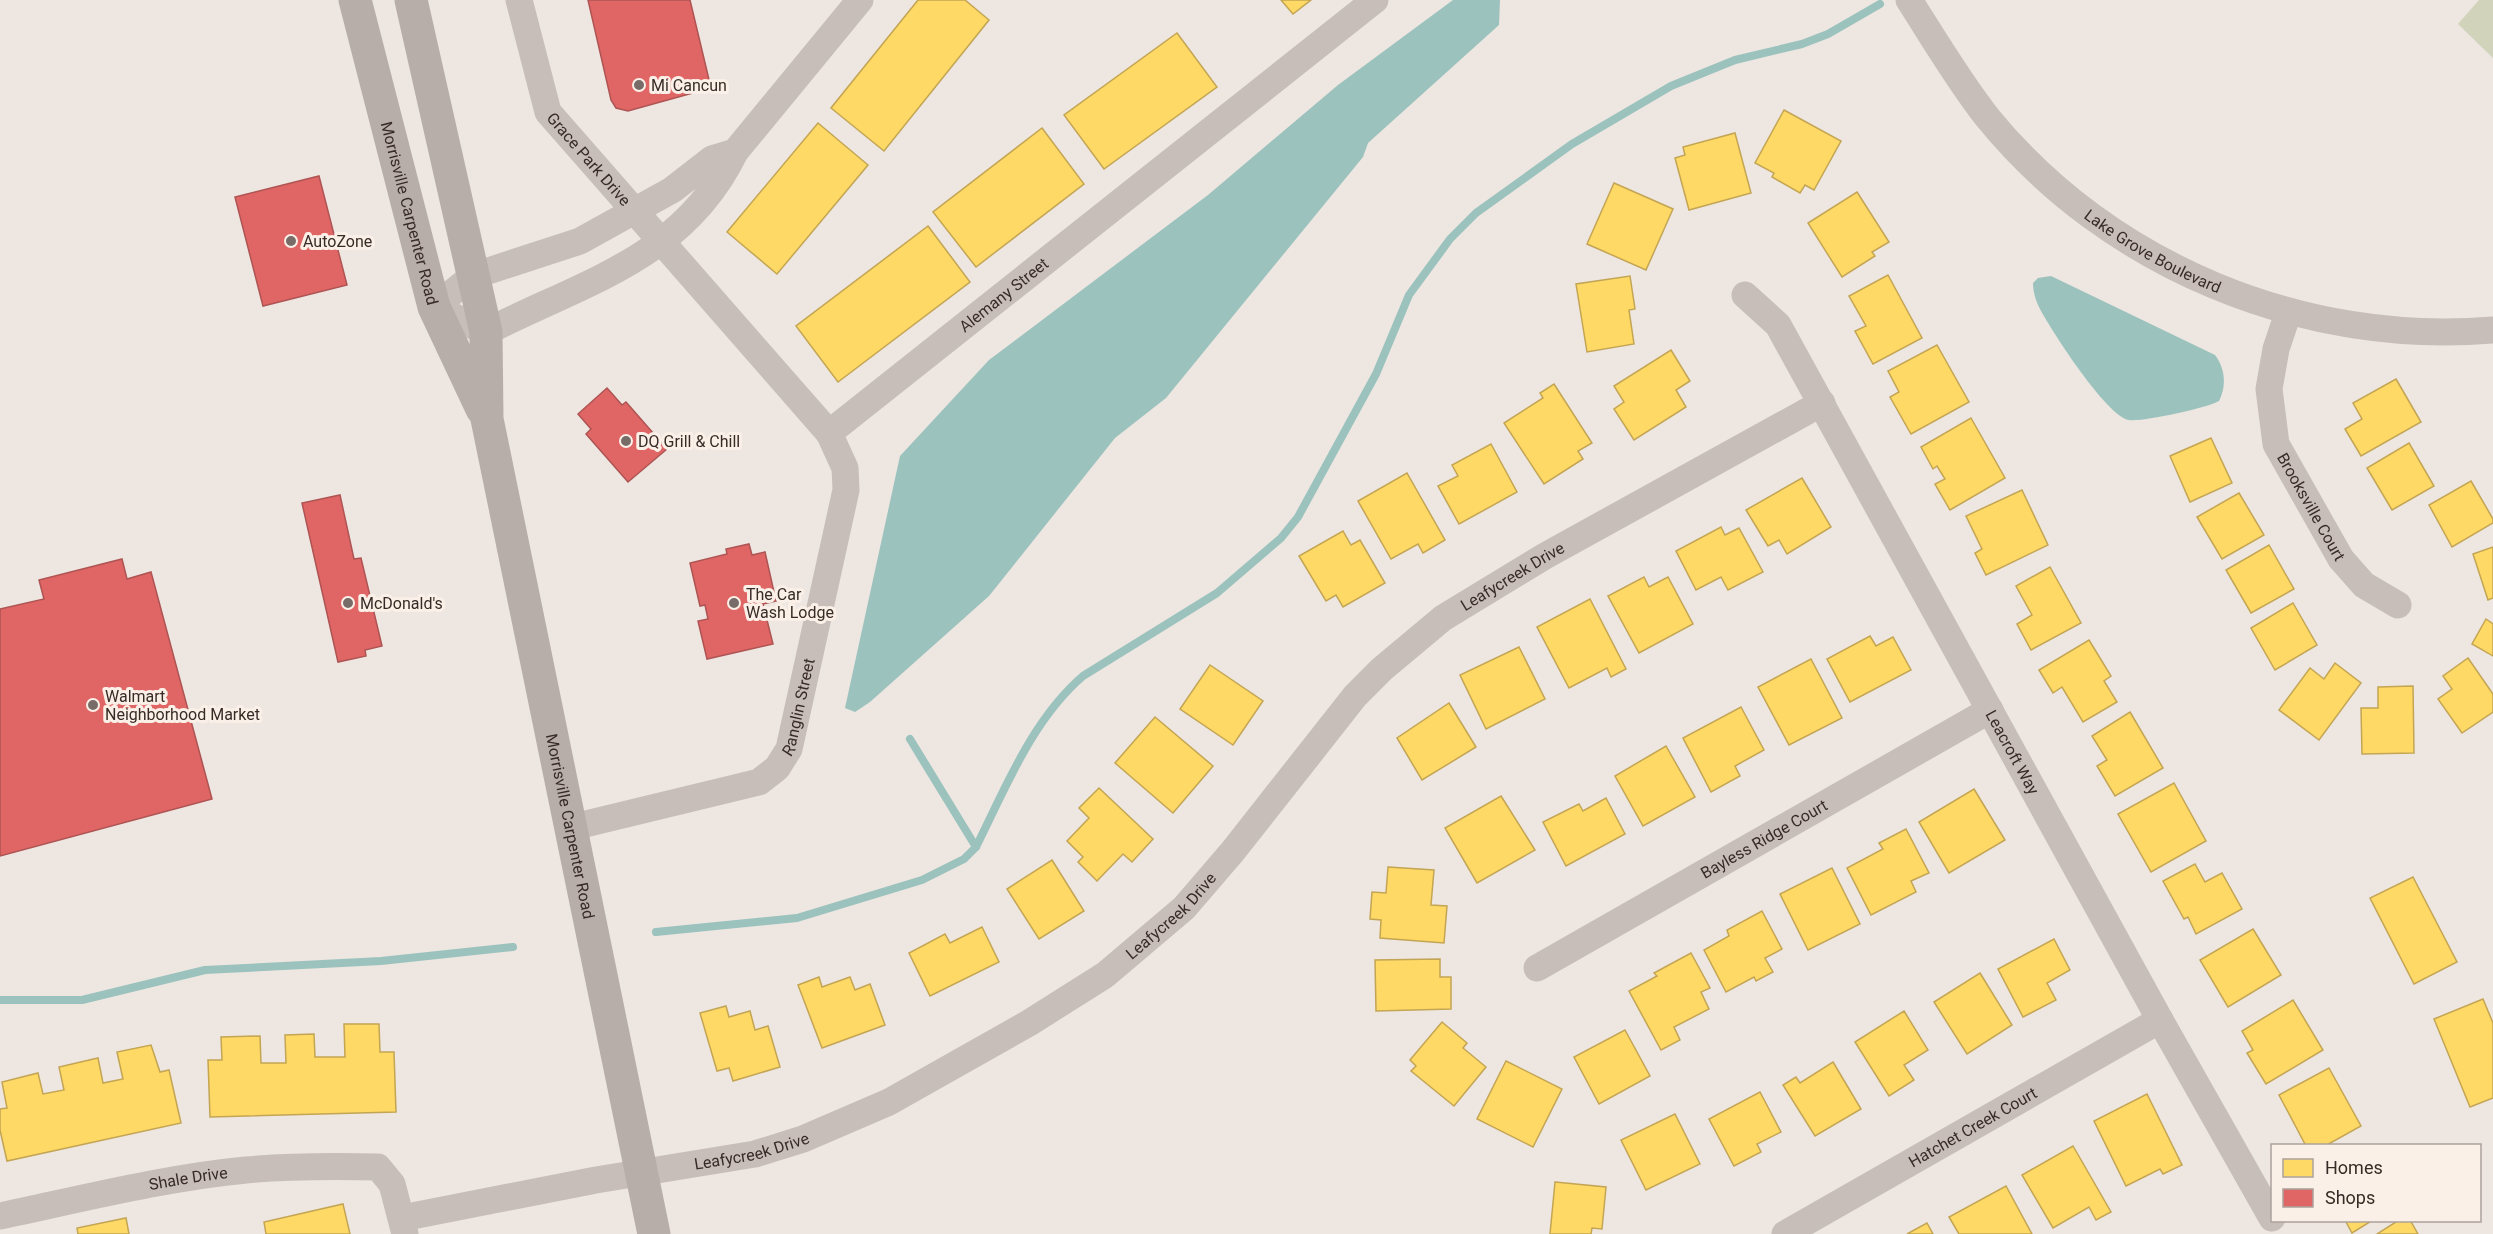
<svg xmlns="http://www.w3.org/2000/svg" width="2493" height="1234" font-family="Roboto,sans-serif">
	<rect width="100%" height="100%" fill="#ede6e1"/>
	<polygon fill="#d1d3ba" points="2479,0 2493,0 2493,58 2458,24"/>
	<g fill="#9bc2bd">
		<polygon points="1453,0 1500,0 1499,25 1368,143 1363,157 1166,398 1115,438 989,596 870,702 855,712 845,708 900,456 989,360 1208,195 1338,85"/>
		<path d="M2051 276 2215 355C2225 368 2227 386 2219 401 2207 408 2143 422 2129 420 2107 417 2051 330 2040 309 2036 301 2033 292 2033 283L2038 278Z"/>
	</g>
	<g fill="#ffd966" stroke="#c3a553" stroke-width="1.5">
		<polygon points="918,0 965,0 989,20 884,151 831,108"/>
		<polygon points="1281,0 1311,0 1293,14"/>
		<polygon points="1177,33 1217,87 1104,169 1064,115"/>
		<polygon points="1784,110 1841,141 1814,190 1805,185 1800,193 1772,177 1774,173 1755,163"/>
		<polygon points="818,123 868,165 777,274 727,232"/>
		<polygon points="1042,128 1084,184 976,267 933,212"/>
		<polygon points="1735,133 1751,193 1689,210 1675,158 1685,155 1683,147"/>
		<polygon points="1614,183 1673,209 1646,270 1587,244"/>
		<polygon points="1857,192 1889,242 1872,252 1875,256 1842,277 1808,223"/>
		<polygon points="928,226 970,282 838,382 796,326"/>
		<polygon points="1888,275 1922,338 1873,364 1855,331 1866,326 1849,296"/>
		<polygon points="1630,276 1635,309 1629,310 1634,344 1587,352 1576,284"/>
		<polygon points="1937,345 1969,402 1911,434 1890,397 1899,392 1888,371"/>
		<polygon points="1671,350 1690,381 1676,390 1686,407 1634,440 1614,409 1624,402 1614,386"/>
		<polygon points="2396,379 2421,422 2361,456 2345,429 2362,419 2353,403"/>
		<polygon points="1554,384 1592,443 1578,451 1583,459 1544,484 1504,423 1543,398 1540,393"/>
		<polygon points="1971,418 2005,478 1950,510 1935,484 1945,479 1937,466 1933,469 1921,447"/>
		<polygon points="2211,438 2232,483 2190,502 2170,456"/>
		<polygon points="2409,443 2434,486 2392,510 2367,468"/>
		<polygon points="1491,444 1517,492 1459,524 1438,486 1458,476 1452,465"/>
		<polygon points="1407,473 1445,540 1423,553 1418,544 1391,559 1358,501"/>
		<polygon points="1802,478 1831,527 1787,554 1779,540 1768,546 1746,510"/>
		<polygon points="2471,481 2493,519 2493,523 2452,547 2429,505"/>
		<polygon points="2022,490 2048,545 1986,575 1975,553 1982,549 1966,516"/>
		<polygon points="2239,493 2264,535 2222,559 2197,517"/>
		<polygon points="1721,527 1725,535 1739,528 1763,572 1728,590 1721,577 1696,590 1676,551"/>
		<polygon points="1343,531 1351,545 1360,540 1385,583 1343,607 1336,595 1326,601 1299,556"/>
		<polygon points="2269,545 2294,589 2251,613 2226,570"/>
		<polygon points="2493,547 2493,598 2488,600 2473,554"/>
		<polygon points="2050,567 2081,623 2031,650 2017,624 2032,615 2016,586"/>
		<polygon points="1644,577 1649,587 1668,577 1693,624 1639,653 1608,596"/>
		<polygon points="1590,599 1626,669 1611,677 1607,668 1569,688 1537,627"/>
		<polygon points="2293,603 2317,645 2275,670 2251,628"/>
		<polygon points="2486,619 2493,624 2493,656 2472,644"/>
		<polygon points="1870,636 1876,646 1893,637 1911,670 1850,702 1827,659"/>
		<polygon points="2089,640 2111,676 2104,681 2117,702 2083,722 2062,687 2053,693 2039,670"/>
		<polygon points="1519,647 1545,699 1486,729 1460,675"/>
		<polygon points="2468,658 2493,694 2493,712 2462,733 2438,699 2452,689 2443,676"/>
		<polygon points="1811,659 1842,718 1789,745 1758,687"/>
		<polygon points="2335,663 2361,683 2319,740 2279,710 2310,668 2324,679"/>
		<polygon points="1210,665 1263,701 1233,745 1180,709"/>
		<polygon points="2413,686 2414,753 2362,754 2361,708 2378,708 2378,687"/>
		<polygon points="1449,703 1476,747 1422,780 1397,738"/>
		<polygon points="1741,707 1764,750 1735,766 1740,776 1711,792 1683,738"/>
		<polygon points="2130,712 2163,768 2115,796 2097,766 2107,760 2092,736"/>
		<polygon points="1155,717 1213,766 1173,813 1115,763"/>
		<polygon points="1666,746 1695,797 1643,826 1615,776"/>
		<polygon points="2174,783 2206,841 2151,872 2118,814"/>
		<polygon points="1099,788 1153,839 1132,862 1123,854 1097,881 1078,862 1083,857 1067,841 1089,818 1079,808"/>
		<polygon points="1974,789 2005,840 1949,873 1919,822"/>
		<polygon points="1501,796 1535,850 1477,883 1445,828"/>
		<polygon points="1606,798 1625,834 1566,866 1543,822 1579,804 1583,811"/>
		<polygon points="1906,829 1929,873 1911,881 1916,892 1871,915 1847,868 1883,849 1879,843"/>
		<polygon points="1052,860 1084,911 1039,939 1007,889"/>
		<polygon points="2195,864 2205,882 2222,873 2242,909 2196,934 2188,917 2184,919 2163,881"/>
		<polygon points="1388,867 1434,870 1431,905 1447,906 1444,943 1380,938 1381,920 1370,919 1372,892 1386,893"/>
		<polygon points="1832,868 1860,924 1808,950 1780,894"/>
		<polygon points="2413,877 2457,962 2414,984 2370,898"/>
		<polygon points="1762,911 1782,949 1765,958 1773,972 1756,981 1754,977 1726,992 1704,950 1729,936 1727,930"/>
		<polygon points="982,927 999,962 930,996 909,953 945,934 950,943"/>
		<polygon points="2253,929 2281,975 2228,1007 2200,960"/>
		<polygon points="2054,939 2070,970 2047,983 2056,1000 2023,1017 1998,969"/>
		<polygon points="1691,953 1710,988 1701,992 1709,1009 1674,1027 1680,1040 1661,1050 1629,991 1657,976 1654,973"/>
		<polygon points="1440,959 1440,977 1451,977 1451,1009 1376,1011 1375,960"/>
		<polygon points="1980,973 2012,1025 1967,1054 1934,1002"/>
		<polygon points="819,977 822,987 850,977 855,990 870,984 885,1025 822,1048 798,985"/>
		<polygon points="2483,999 2493,1023 2493,1098 2470,1107 2434,1019"/>
		<polygon points="2293,1000 2323,1050 2266,1084 2247,1053 2253,1050 2242,1031"/>
		<polygon points="726,1006 729,1017 750,1011 755,1030 768,1026 780,1067 733,1081 729,1068 717,1071 700,1013"/>
		<polygon points="1904,1011 1928,1050 1904,1065 1914,1080 1889,1096 1855,1042"/>
		<polygon points="1442,1022 1467,1043 1463,1048 1486,1067 1454,1106 1411,1071 1416,1066 1410,1060"/>
		<polygon points="344,1024 379,1024 380,1052 394,1052 396,1112 210,1117 208,1060 222,1060 221,1037 260,1036 261,1063 286,1063 285,1035 314,1034 315,1057 345,1057"/>
		<polygon points="1625,1030 1650,1076 1599,1104 1574,1057"/>
		<polygon points="151,1045 160,1072 169,1070 181,1123 7,1161 0,1130 0,1109 7,1108 2,1082 38,1073 43,1094 64,1090 59,1067 98,1058 103,1083 123,1079 117,1052"/>
		<polygon points="1506,1061 1562,1089 1533,1147 1477,1119"/>
		<polygon points="1833,1062 1861,1109 1815,1136 1783,1085 1796,1077 1800,1083"/>
		<polygon points="2329,1068 2361,1126 2325,1146 2306,1146 2279,1095"/>
		<polygon points="1760,1092 1781,1132 1757,1144 1761,1152 1734,1166 1709,1119"/>
		<polygon points="2147,1094 2182,1165 2163,1174 2160,1169 2126,1186 2094,1121"/>
		<polygon points="1675,1114 1700,1164 1646,1190 1621,1140"/>
		<polygon points="2073,1146 2111,1212 2096,1220 2089,1207 2053,1228 2022,1175"/>
		<polygon points="1555,1182 1606,1187 1602,1229 1592,1228 1591,1234 1550,1234"/>
		<polygon points="2006,1186 2032,1234 1959,1234 1949,1217"/>
		<polygon points="343,1204 350,1234 266,1234 264,1222"/>
		<polygon points="126,1218 129,1234 78,1234 77,1228"/>
		<polygon points="2345,1220 2373,1220 2352,1233"/>
		<polygon points="2399,1220 2410,1220 2418,1234 2377,1234"/>
		<polygon points="1927,1223 1933,1234 1907,1234"/>
	</g>
	<g fill="#e06666" stroke="#ae5453" stroke-width="1.5">
		<polygon points="588,0 690,0 711,88 628,111 616,108 611,100"/>
		<polygon points="319,176 347,285 263,306 235,197"/>
		<polygon points="607,388 622,405 626,402 667,449 628,482 586,434 591,429 578,414"/>
		<polygon points="340,495 354,559 361,558 382,646 365,650 366,656 338,662 302,503"/>
		<polygon points="749,544 752,555 765,552 776,601 763,604 773,644 707,659 698,621 708,619 705,605 700,606 690,563 727,554 726,549"/>
		<polygon points="122,559 127,579 151,572 212,799 0,856 0,609 44,599 39,580"/>
	</g>
	<g fill="none" stroke-linecap="round" stroke-linejoin="round">
		<g stroke="#9bc2bd" stroke-width="8">
			<polyline points="910,739 976,847"/>
			<path d="M656 932 797 918 922 880 964 859 976 847C1006 787 1032 720 1083 676L1217 593 1281 538 1298 517 1376 374 1409 295 1450 239 1476 213 1572 144 1671 86 1735 60 1802 44 1828 34 1880 4"/>
			<polyline points="0,1000 82,1000 205,970 381,961 513,947"/>
		</g>
		<g stroke="#c7beb9" stroke-width="27">
			<path id="s1" d="M519 0 548 112 829 433 1375 0"/>
			<path id="s2" d="M1909 0C1934 39 1958 80 1987 117 2108 266 2303 346 2493 330"/>
			<path d="M735 152 712 159 672 190 580 241 473 276 434 307 486 332C583 282 683 259 735 152L860 0"/>
			<path id="s3" d="M1745 295 1778 325 2160 1020 2272 1218"/>
			<path id="s4" d="M2288 313 2276 349 2269 389 2276 444 2341 559 2364 585 2398 605"/>
			<path id="s5" d="M569 828 759 782 777 768 789 749 846 490 845 468 829 433"/>
			<path id="s6" d="M1537 968 1990 710"/>
			<path id="s7" d="M0 1216C81 1199 163 1178 246 1170 290 1166 334 1166 378 1167L392 1184 405 1234"/>
			<path id="s8" d="M402 1218 596 1180 755 1154 803 1139 889 1102 1029 1023 1105 975 1184 908 1233 851 1355 696 1382 669 1443 618 1545 556 1822 403"/>
			<path id="s9" d="M1785 1234 2160 1020"/>
		</g>
		<g stroke="#b7aeaa" stroke-width="33">
			<path id="s10" d="M355 0 434 307 482 409"/>
			<path id="s11" d="M411 0 486 332 487 419 654 1234"/>
		</g>
	</g>
	<g fill="#776c68" stroke="#fbf0e8" stroke-width="2">
		<circle cx="639" cy="85" r="6"/>
		<circle cx="291" cy="241" r="6"/>
		<circle cx="626" cy="441" r="6"/>
		<circle cx="348" cy="603" r="6"/>
		<circle cx="734" cy="603" r="6"/>
		<circle cx="93" cy="705" r="6"/>
	</g>
	<g text-anchor="middle" stroke-width="6" stroke-linejoin="round" paint-order="stroke">
		<g font-size="16" fill="#382b27" stroke="#fbf0e8" text-anchor="start">
			<text x="651" y="91">Mi Cancun</text>
			<text x="303" y="247">AutoZone</text>
			<text x="638" y="447">DQ Grill &amp; Chill</text>
			<text x="746" y="600">The Car<tspan x="746" dy="18">Wash Lodge</tspan></text>
			<text x="360" y="609">McDonald's</text>
			<text x="105" y="702">Walmart<tspan x="105" dy="18">Neighborhood Market</tspan></text>
		</g>
		<g font-size="16" fill="#382b27" stroke="#fbf0e8">
			<text dy="6" stroke="none"><textPath href="#s1" startOffset="178">Grace Park Drive</textPath></text>
			<text dy="6" stroke="none"><textPath href="#s10" startOffset="220">Morrisville Carpenter Road</textPath></text>
			<text dy="6" stroke="none"><textPath href="#s2" startOffset="356">Lake Grove Boulevard</textPath></text>
			<text dy="6" stroke="none"><textPath href="#s1" startOffset="765">Alemany Street</textPath></text>
			<text dy="6" stroke="none"><textPath href="#s4" startOffset="206">Brooksville Court</textPath></text>
			<text dy="6" stroke="none"><textPath href="#s8" startOffset="1328">Leafycreek Drive</textPath></text>
			<text dy="6" stroke="none"><textPath href="#s5" startOffset="284">Ranglin Street</textPath></text>
			<text dy="6" stroke="none"><textPath href="#s3" startOffset="532">Leacroft Way</textPath></text>
			<text dy="6" stroke="none"><textPath href="#s11" startOffset="843">Morrisville Carpenter Road</textPath></text>
			<text dy="6" stroke="none"><textPath href="#s6" startOffset="261">Bayless Ridge Court</textPath></text>
			<text dy="6" stroke="none"><textPath href="#s8" startOffset="842">Leafycreek Drive</textPath></text>
			<text dy="6" stroke="none"><textPath href="#s9" startOffset="216">Hatchet Creek Court</textPath></text>
			<text dy="6" stroke="none"><textPath href="#s8" startOffset="356">Leafycreek Drive</textPath></text>
			<text dy="6" stroke="none"><textPath href="#s7" startOffset="192">Shale Drive</textPath></text>
		</g>
	</g>
	<rect x="2271" y="1144" width="210" height="78" fill="#fbf0e8" stroke="#ada19b" stroke-width="1.5"/>
	<rect x="2283" y="1159" width="30" height="18" fill="#ffd966" stroke="#ada19b" stroke-width="1.5"/>
	<text x="2325" y="1174" font-size="18" fill="#382b27">Homes</text>
	<rect x="2283" y="1189" width="30" height="18" fill="#e06666" stroke="#ada19b" stroke-width="1.5"/>
	<text x="2325" y="1204" font-size="18" fill="#382b27">Shops</text>
</svg>
